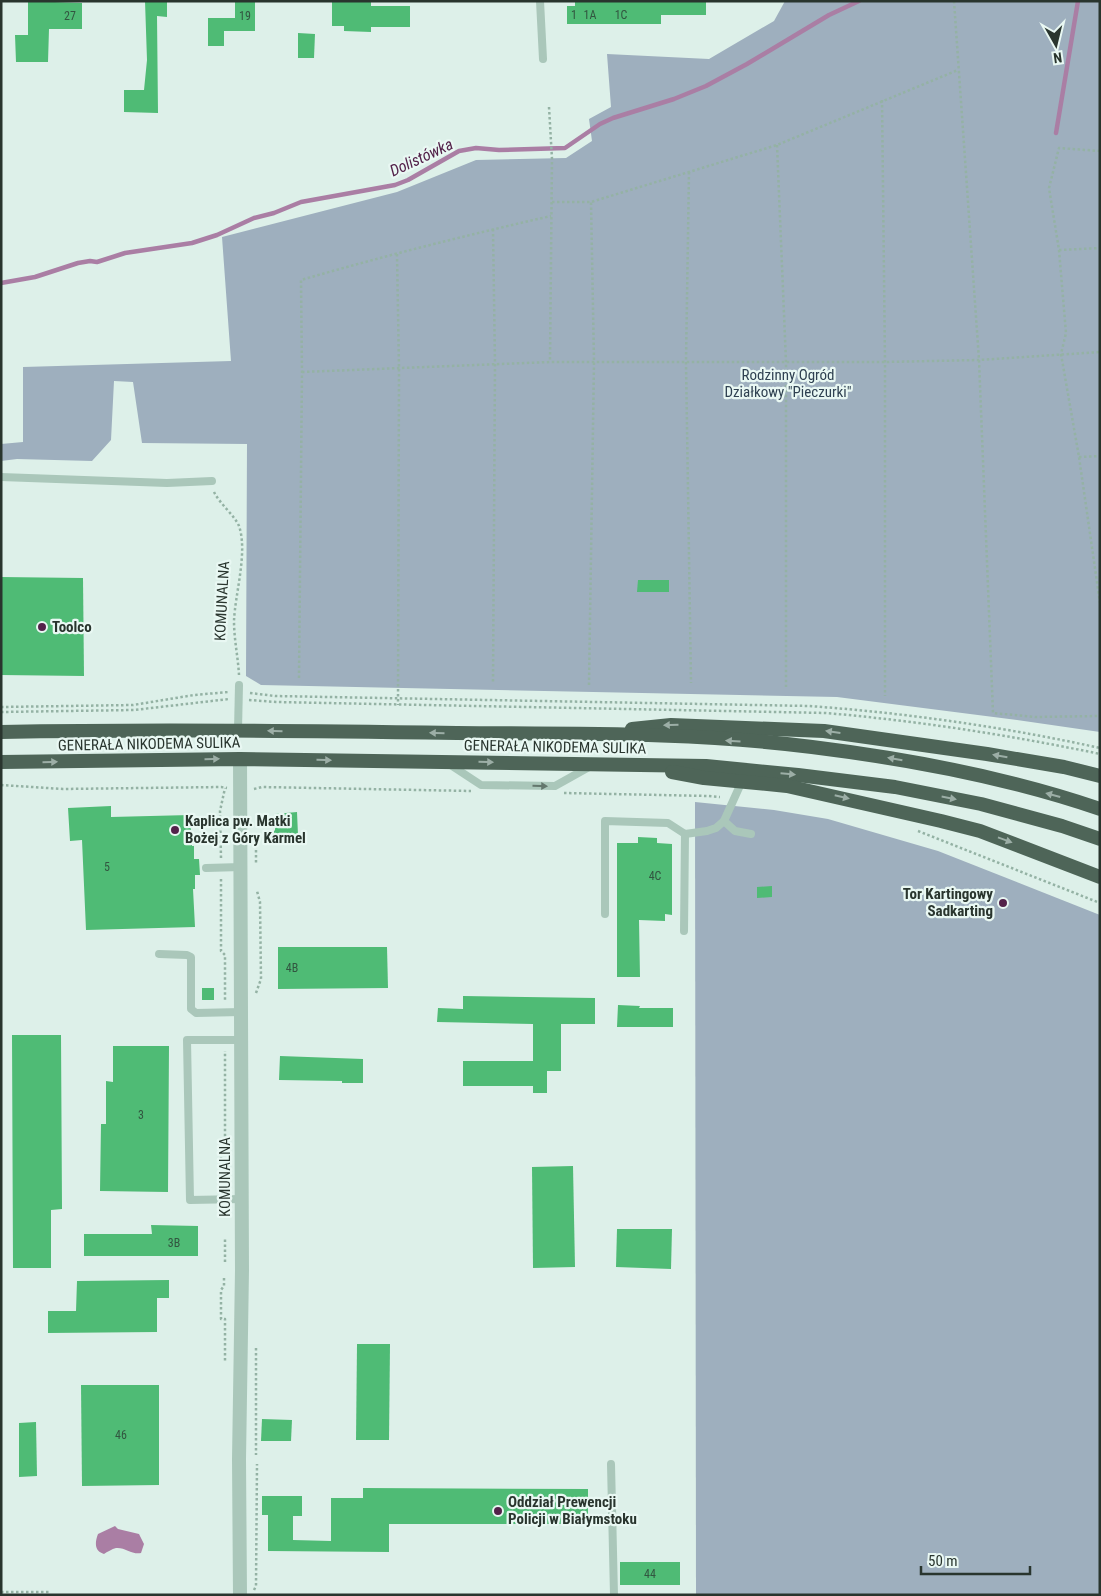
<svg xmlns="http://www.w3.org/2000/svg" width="1101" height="1596" font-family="'Roboto Condensed',sans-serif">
	<rect width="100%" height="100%" fill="#ddf0e9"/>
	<g fill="#9eafbe">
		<polygon points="785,1 1100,1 1100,732 1017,720 837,697 261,685 246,676 247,444 142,443 133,382 114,381 111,440 92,461 17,459 1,461 1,444 23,442 23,367 231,361 222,237 397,192 476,160 566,158 592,141 589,119 611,107 607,54 709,59 774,21"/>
		<polygon points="695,802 774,810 828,819 938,851 1100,915 1100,1595 696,1595"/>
	</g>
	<path fill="#aa7ea4" d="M115 1526 118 1529 139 1534 144 1544 141 1553C132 1555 125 1547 116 1548 112 1549 107 1552 104 1554 94 1551 95 1542 98 1534Z"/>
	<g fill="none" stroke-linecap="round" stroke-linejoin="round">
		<g stroke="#aa7ea4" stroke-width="4.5">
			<polyline points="1056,133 1078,1"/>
			<polyline points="1,283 35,277 78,263 90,261 97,262 125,253 192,243 217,235 254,218 274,213 301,202 395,185 408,180 459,151 476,148 499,150 565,148 600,124 613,118 674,99 706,86 747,64 829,15 859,1"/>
		</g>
	</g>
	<g fill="#4fbb75">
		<polygon points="28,1 82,3 82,29 49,29 48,62 16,62 15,35 28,35"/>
		<polygon points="145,1 167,1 167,17 157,16 158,113 124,112 124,90 144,90 147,60"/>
		<polygon points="235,1 255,1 255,31 224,31 224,46 208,46 208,18 235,18"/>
		<polygon points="332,1 371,1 371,6 410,6 410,27 371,27 371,32 344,31 344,26 332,26"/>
		<polygon points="575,1 706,1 706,15 661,15 661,24 567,24 567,6 575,6"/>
		<polygon points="298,33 315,34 314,58 298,58"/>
		<polygon points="1,577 83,578 84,676 1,675"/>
		<polygon points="638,580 669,580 669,592 637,592"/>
		<polygon points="111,806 111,817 190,815 192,846 194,846 194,859 199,859 200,875 195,875 195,889 193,889 195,927 86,930 82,840 70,841 68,808"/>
		<polygon points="297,812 298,835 289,835 283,842 272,834 275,830 275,814"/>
		<polygon points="638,837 657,838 657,843 672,844 672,915 665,914 665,921 639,920 640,977 617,977 617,843 638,843"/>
		<polygon points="772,886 772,897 757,898 757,887"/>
		<polygon points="278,947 387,947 388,988 278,989"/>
		<rect x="202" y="988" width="12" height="12"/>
		<polygon points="463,996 595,998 595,1024 561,1024 561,1071 547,1071 547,1093 533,1093 533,1086 463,1086 463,1061 533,1061 533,1024 437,1022 438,1008 463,1009"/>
		<polygon points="618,1005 640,1006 639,1008 673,1008 673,1027 617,1027"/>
		<polygon points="12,1035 61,1035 62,1209 51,1210 51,1268 13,1268"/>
		<polygon points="113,1046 169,1046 168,1192 100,1191 101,1124 106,1124 106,1081 113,1082"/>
		<polygon points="280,1056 363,1059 363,1083 342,1083 342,1081 279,1080"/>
		<polygon points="573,1166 575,1267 533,1268 532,1167"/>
		<polygon points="151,1225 198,1226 198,1256 84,1256 84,1234 152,1234"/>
		<polygon points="617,1229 672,1229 671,1269 616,1267"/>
		<polygon points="169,1280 169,1298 157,1298 157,1332 48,1333 48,1311 76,1311 77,1281"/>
		<polygon points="357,1344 390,1344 389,1440 356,1440"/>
		<polygon points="81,1385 159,1385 159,1485 82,1486"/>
		<polygon points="262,1419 292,1420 291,1441 261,1441"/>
		<polygon points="36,1422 37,1476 19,1477 19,1423"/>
		<polygon points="363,1488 588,1489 588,1524 389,1524 389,1552 268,1551 268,1515 262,1515 262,1496 302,1496 302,1516 293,1516 293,1540 331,1541 331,1498 363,1498"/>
		<rect x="620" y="1562" width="60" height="23"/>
	</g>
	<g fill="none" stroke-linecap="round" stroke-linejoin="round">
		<g stroke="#94b2a4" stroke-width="2.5" stroke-dasharray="2.5 2.5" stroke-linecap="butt">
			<polyline points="954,1 979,360 993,713 1035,717 1100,716"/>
			<polyline points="882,100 885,362 885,696"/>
			<polyline points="549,107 552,159 550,362"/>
			<polyline points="777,145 786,362 786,687"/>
			<polyline points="1100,151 1059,148 1049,188 1059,250 1066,333 1061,354 1079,457 1100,603"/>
			<polyline points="689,172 686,362 691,683"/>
			<polyline points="552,202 591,202 777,145 958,70"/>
			<polyline points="493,229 495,364 493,682"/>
			<polyline points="1059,250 1100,248"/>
			<polyline points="397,254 399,368 398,705"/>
			<polyline points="302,372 550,362 885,362 979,360 1100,352"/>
			<polyline points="1079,457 1100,456"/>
			<path d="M214 492C220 504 235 516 239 526 248 552 235 594 234 621 234 639 238 657 239 675"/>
			<path d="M299 678 302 372 301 280C384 256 467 235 551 216"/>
			<polyline points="589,685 594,362 591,202"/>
			<path d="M250 693 275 696 809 706C907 713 1004 727 1100 748"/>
			<path d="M249 700 276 702 826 713C919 721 1009 735 1100 754"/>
			<polyline points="1,707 133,705 194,695 229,692"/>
			<polyline points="1,712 134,710 229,699"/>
			<polyline points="1,785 63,789 221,787 227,788"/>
			<polyline points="254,789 262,787 471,791"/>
			<polyline points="564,793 708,796 720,797"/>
			<polyline points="918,831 1100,903"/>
			<polyline points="256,835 256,864"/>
			<polyline points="221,858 220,811 225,788"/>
			<polyline points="221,879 221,951 225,955 225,1002"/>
			<polyline points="256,993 261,979 260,902 257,891"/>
			<polyline points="224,1188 224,1183 221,1181 221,1153 225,1149 225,1051"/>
			<polyline points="225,1262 225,1237"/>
			<polyline points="224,1278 224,1286 221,1290 221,1319 225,1319 225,1363"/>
			<polyline points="256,1348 256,1455"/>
			<polyline points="254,1590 256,1586 257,1464"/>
			<polyline points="1,1592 50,1592"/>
		</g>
		<g stroke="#aac7ba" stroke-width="8">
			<polyline points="540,1 543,59"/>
			<polyline points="1,477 167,483 212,481"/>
			<polyline points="238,730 239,685"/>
			<polyline points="449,764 481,785 555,786 589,767"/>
			<polyline points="724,821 735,831 751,834"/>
			<polyline points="206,868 241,867"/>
			<polyline points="605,914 605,821 668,823 685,834 707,831 716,828 724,821 742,781"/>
			<polyline points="684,931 685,834"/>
			<polyline points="159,954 187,955 191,957 191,1009 196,1013 241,1012"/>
			<polyline points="241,1040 187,1040 190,1200 242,1199"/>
			<polyline points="611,1464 614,1595"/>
		</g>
		<polyline stroke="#aac7ba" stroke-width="14" points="240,759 242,1270 239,1459 240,1595"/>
		<g stroke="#4e6558" stroke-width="14">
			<polyline points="632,729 671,725 824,731 987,754 1064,767 1100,776"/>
			<path d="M1 732C153 729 305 731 457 733 575 734 695 732 812 747 909 759 1007 777 1100 809"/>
			<polyline points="1,762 240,759 706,766 798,775 895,787 981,804 1062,826 1100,839"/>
			<polyline points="672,772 704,778 787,786 941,821 980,831 1100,877"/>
		</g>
	</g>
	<defs><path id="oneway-solid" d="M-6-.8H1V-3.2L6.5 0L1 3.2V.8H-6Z" transform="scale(1.25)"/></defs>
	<g fill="#9caea6">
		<use href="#oneway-solid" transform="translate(671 725) rotate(178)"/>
		<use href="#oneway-solid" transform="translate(275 731) rotate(-179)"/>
		<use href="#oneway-solid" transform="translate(833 732) rotate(-172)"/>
		<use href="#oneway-solid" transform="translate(437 733) rotate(-179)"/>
		<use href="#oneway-solid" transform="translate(733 741) rotate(-176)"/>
		<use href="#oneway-solid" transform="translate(1000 756) rotate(-170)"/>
		<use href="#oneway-solid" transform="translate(212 759) rotate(-1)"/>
		<use href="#oneway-solid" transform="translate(895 759) rotate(-170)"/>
		<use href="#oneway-solid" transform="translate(324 760) rotate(1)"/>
		<use href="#oneway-solid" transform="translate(50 762) rotate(-1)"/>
		<use href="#oneway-solid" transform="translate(486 762) rotate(1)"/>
		<use href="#oneway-solid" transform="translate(788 774) rotate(5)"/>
		<use href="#oneway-solid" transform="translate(1053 795) rotate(-165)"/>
		<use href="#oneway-solid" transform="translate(842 797) rotate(13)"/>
		<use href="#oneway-solid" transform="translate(949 798) rotate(11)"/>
		<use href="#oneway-solid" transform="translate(1005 840) rotate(20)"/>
	</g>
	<use fill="#63776d" href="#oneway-solid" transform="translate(540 786) rotate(1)"/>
	<g fill="#53224a" stroke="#e9f8f3" stroke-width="2">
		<circle cx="42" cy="627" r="5"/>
		<circle cx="175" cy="830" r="5"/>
		<circle cx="1003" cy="903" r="5"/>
		<circle cx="498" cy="1511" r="5"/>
	</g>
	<g text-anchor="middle" stroke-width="4.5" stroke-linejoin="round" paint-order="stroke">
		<g font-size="12" fill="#325640">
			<text x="574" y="19">1</text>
			<text x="590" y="19">1A</text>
			<text x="621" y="19">1C</text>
			<text x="70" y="20">27</text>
			<text x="245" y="20">19</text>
			<text x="107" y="871">5</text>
			<text x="655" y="880">4C</text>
			<text x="292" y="972">4B</text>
			<text x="141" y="1119">3</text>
			<text x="174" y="1247">3B</text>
			<text x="121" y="1439">46</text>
			<text x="650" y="1578">44</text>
		</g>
		<g font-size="15" fill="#2f4151" stroke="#e9f8f3">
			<text x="788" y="380">Rodzinny Ogród<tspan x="788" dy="17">Działkowy "Pieczurki"</tspan></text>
		</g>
		<g font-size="15" fill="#29352e" stroke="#e9f8f3">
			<text transform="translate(222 601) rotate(-87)" y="5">KOMUNALNA</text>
			<text transform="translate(149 744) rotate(-1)" y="5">GENERAŁA NIKODEMA SULIKA</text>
			<text transform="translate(555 747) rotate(1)" y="5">GENERAŁA NIKODEMA SULIKA</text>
			<text transform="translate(225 1177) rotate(-90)" y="5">KOMUNALNA</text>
		</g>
		<g font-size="15" font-weight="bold" fill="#29352e" stroke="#e9f8f3" text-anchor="start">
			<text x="52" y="632">Toolco</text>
			<text x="185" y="826">Kaplica pw. Matki<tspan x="185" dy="17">Bożej z Góry Karmel</tspan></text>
			<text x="993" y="899" text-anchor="end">Tor Kartingowy<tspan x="993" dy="17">Sadkarting</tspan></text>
			<text x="508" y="1507">Oddział Prewencji<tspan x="508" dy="17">Policji w Białymstoku</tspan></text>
		</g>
		<g font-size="16" font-style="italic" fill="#53224a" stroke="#e9f8f3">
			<text transform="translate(421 157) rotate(-25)" y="6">Dolistówka</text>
		</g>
	</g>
	<rect width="1101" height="1596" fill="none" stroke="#29352e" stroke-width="5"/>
	<g transform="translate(1056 45) rotate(172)" stroke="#e9f8f3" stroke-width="4" paint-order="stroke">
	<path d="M0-4L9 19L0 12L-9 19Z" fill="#29352e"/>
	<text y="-8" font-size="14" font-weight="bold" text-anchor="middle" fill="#29352e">N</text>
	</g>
	<path d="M921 1566v8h109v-8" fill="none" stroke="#29352e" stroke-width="2.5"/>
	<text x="928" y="1566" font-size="15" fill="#29352e" stroke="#e9f8f3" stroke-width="4" paint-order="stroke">50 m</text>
</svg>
